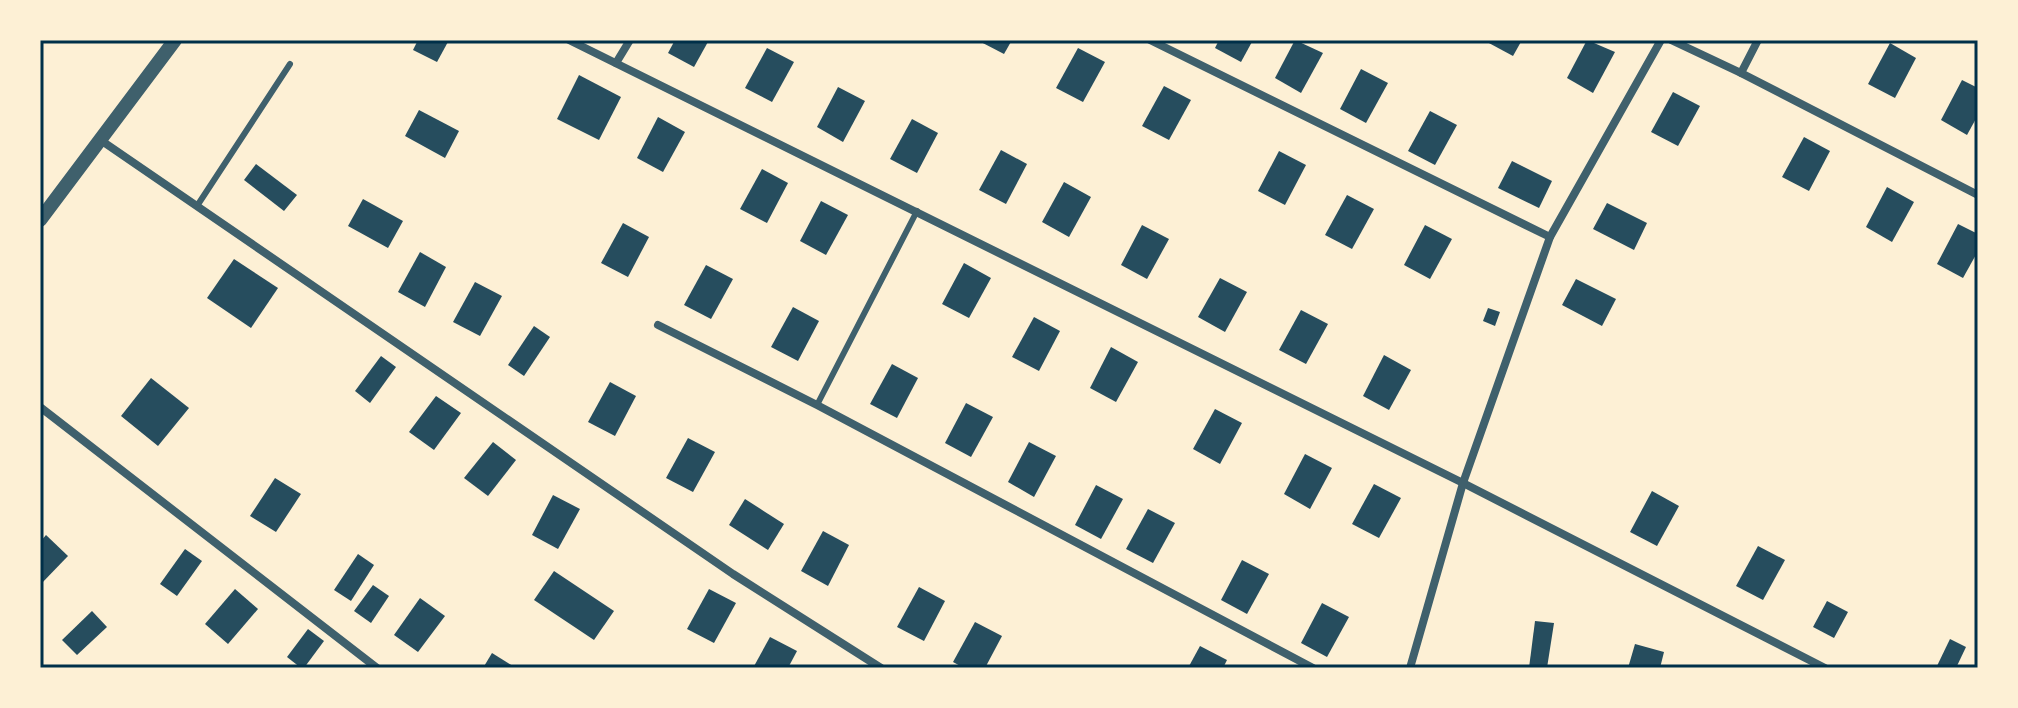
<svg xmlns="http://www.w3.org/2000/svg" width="2018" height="708" font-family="'Fira Sans',sans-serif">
	<rect width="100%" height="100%" fill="#fdf0d5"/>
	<g fill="#264d5e">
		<polygon points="418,40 449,40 437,62 413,50"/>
		<polygon points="675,40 709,40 694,67 668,53"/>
		<polygon points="977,40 1012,40 1004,54"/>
		<polygon points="1219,40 1253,40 1241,62 1215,48"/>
		<polygon points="1295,40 1323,53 1301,93 1275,78"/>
		<polygon points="1488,40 1522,40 1513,56 1487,42"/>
		<polygon points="1587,40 1615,52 1593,93 1567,78"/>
		<polygon points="1890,43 1916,58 1895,98 1868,84"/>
		<polygon points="767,48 794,62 772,102 745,88"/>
		<polygon points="1078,48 1105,62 1083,102 1056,88"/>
		<polygon points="1361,69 1388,83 1366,123 1340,109"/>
		<polygon points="579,75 621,97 599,140 557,119"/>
		<polygon points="1962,80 1978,88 1978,115 1967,135 1941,120"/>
		<polygon points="1164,86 1191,100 1169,140 1142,126"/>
		<polygon points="838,87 865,101 843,142 817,127"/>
		<polygon points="1673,92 1700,106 1678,146 1651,132"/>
		<polygon points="419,110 459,131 445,158 405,136"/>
		<polygon points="1430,111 1457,125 1435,165 1408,151"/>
		<polygon points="658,117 685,132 663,172 637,158"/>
		<polygon points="912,119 938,133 917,173 890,159"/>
		<polygon points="1804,137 1830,151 1809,191 1782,177"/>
		<polygon points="1001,150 1027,164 1006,204 979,190"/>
		<polygon points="1279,151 1306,165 1285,205 1258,191"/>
		<polygon points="1512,161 1552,181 1539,208 1498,188"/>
		<polygon points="256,164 297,195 284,211 244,180"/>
		<polygon points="762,169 788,183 767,223 740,209"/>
		<polygon points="1064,182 1091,197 1069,237 1042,222"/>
		<polygon points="1887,187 1914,202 1892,242 1866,227"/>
		<polygon points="1347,195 1374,209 1352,249 1325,235"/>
		<polygon points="363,199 403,221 388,248 348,226"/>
		<polygon points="821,201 848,215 826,255 800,241"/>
		<polygon points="1607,203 1647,223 1634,250 1593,229"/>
		<polygon points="623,223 649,237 628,277 601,263"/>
		<polygon points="1958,224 1978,234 1978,251 1963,278 1937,264"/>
		<polygon points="1142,225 1169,239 1147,279 1121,265"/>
		<polygon points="1425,225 1452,239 1430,279 1404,265"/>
		<polygon points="420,252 446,267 425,307 398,292"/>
		<polygon points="234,259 278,288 251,328 207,298"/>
		<polygon points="964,263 991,278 969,318 942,304"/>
		<polygon points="706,265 733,279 711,319 684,305"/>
		<polygon points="1220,278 1247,292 1225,332 1198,317"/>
		<polygon points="1576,279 1616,299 1602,326 1562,305"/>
		<polygon points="475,282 502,296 480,336 453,322"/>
		<polygon points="793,307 819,321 798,361 771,347"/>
		<polygon points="1488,308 1500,312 1495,326 1483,321"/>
		<polygon points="1301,310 1328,324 1306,364 1279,350"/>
		<polygon points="1034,317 1060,331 1039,371 1012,357"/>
		<polygon points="534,326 550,337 524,376 508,365"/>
		<polygon points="1111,347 1138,362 1116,402 1090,388"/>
		<polygon points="1384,355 1411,370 1389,410 1363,396"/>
		<polygon points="381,356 396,367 370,403 355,391"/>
		<polygon points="892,364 918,378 897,418 870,404"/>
		<polygon points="151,378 189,408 158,446 121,416"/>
		<polygon points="610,382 636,396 615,436 588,422"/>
		<polygon points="436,396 461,413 434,450 409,432"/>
		<polygon points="966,403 993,417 971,457 945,443"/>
		<polygon points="1215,409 1242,423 1220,464 1193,449"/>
		<polygon points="688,438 715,452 693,492 666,478"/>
		<polygon points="493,442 516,460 488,496 464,478"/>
		<polygon points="1029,442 1056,456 1034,497 1008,482"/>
		<polygon points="1305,454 1332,468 1310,509 1284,494"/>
		<polygon points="275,478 301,494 276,532 250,516"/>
		<polygon points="1374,484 1401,498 1379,538 1352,524"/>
		<polygon points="1096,485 1123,499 1101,539 1075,525"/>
		<polygon points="1652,491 1679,506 1657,546 1630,532"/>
		<polygon points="553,495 580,509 558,549 532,535"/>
		<polygon points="745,499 784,524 768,550 729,525"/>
		<polygon points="1148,509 1175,523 1153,563 1126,549"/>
		<polygon points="823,531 849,545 828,586 801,571"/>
		<polygon points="46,535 68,556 40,585 40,542"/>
		<polygon points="1758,546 1785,560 1763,600 1736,586"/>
		<polygon points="185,549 202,561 177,596 160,584"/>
		<polygon points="358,554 374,565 351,601 334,590"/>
		<polygon points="1242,560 1269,574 1247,614 1221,600"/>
		<polygon points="554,571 614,611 594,640 534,600"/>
		<polygon points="373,585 389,596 371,623 354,611"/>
		<polygon points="919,587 945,601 924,641 897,627"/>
		<polygon points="235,589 258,609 228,644 205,624"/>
		<polygon points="709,589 736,603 714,643 687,629"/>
		<polygon points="420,598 445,616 418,652 394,635"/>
		<polygon points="1827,601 1848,612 1834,638 1813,627"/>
		<polygon points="1322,603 1349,617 1327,657 1301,643"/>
		<polygon points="92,611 107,627 77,655 62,640"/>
		<polygon points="1535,621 1554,623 1547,668 1529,668"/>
		<polygon points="975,622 1002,636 985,668 964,668 953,662"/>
		<polygon points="308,629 324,641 304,668 301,668 287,657"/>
		<polygon points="770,637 797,651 788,668 753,668"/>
		<polygon points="1950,639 1966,647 1956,668 1936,668"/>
		<polygon points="1635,644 1664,652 1660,668 1628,668"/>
		<polygon points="1200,646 1227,660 1223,668 1188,668"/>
		<polygon points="492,653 516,668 483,668"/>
	</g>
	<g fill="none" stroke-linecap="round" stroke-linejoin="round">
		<g stroke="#3f606c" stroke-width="6">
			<polyline points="197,206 290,64"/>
			<polyline points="817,405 917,211"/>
		</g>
		<g stroke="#3f606c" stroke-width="8">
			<polyline points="569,40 1463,483 1825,668"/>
			<polyline points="1150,40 1550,237"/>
			<polyline points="1671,40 1741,73 1978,195"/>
			<polyline points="616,63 630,40"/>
			<polyline points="1741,73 1758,40"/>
			<polyline points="99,139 733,574 881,668"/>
			<polyline points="658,325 817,405 1313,668"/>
			<polyline points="40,407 377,668"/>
			<polyline points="1410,668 1463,483 1550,237 1661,40"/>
		</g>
		<polyline stroke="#3f606c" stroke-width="14" points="40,220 175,40"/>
	</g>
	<rect width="2018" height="708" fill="none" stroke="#fdf0d5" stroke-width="84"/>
	<rect x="42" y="42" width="1934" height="624" fill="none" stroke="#003049" stroke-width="3"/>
</svg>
